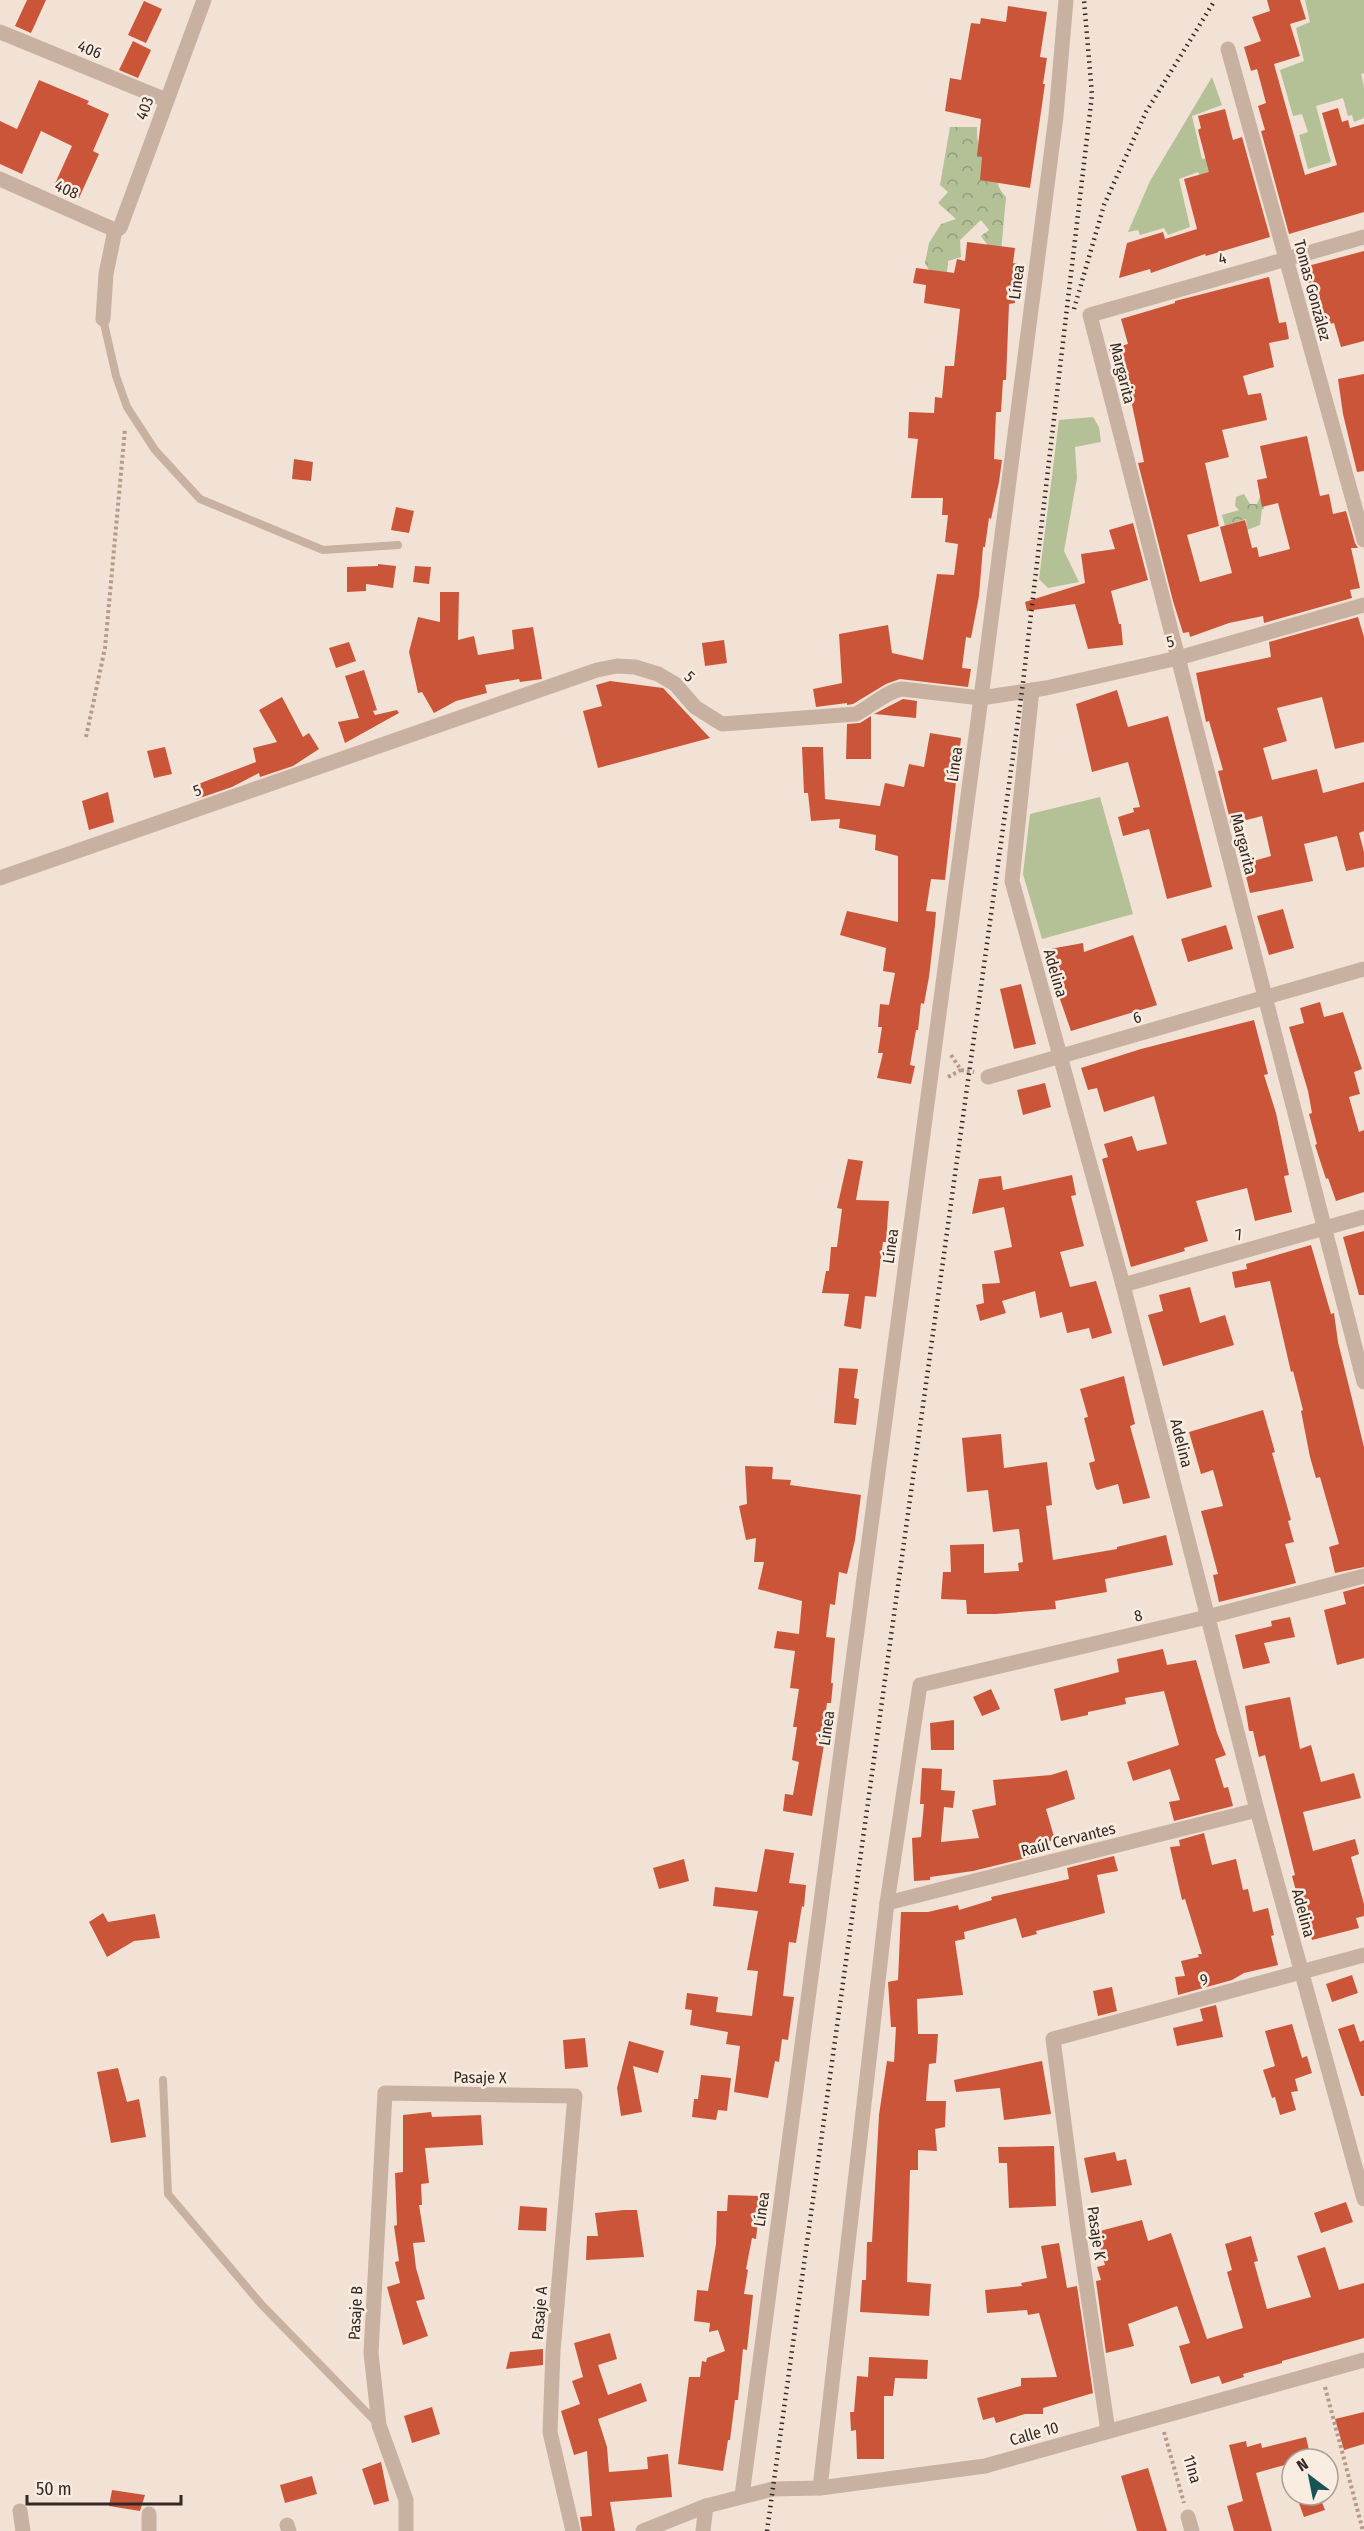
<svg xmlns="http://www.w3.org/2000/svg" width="1364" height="2531" font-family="'Fira Sans Condensed',sans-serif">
	<defs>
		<pattern id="forest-crowns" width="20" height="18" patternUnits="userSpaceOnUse" patternTransform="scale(1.5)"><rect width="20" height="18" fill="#b4c095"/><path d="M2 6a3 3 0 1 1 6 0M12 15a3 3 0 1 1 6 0" fill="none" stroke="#939c79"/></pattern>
	</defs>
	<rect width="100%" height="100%" fill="#f1e2d5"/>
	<g fill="#b4c095">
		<polygon points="1305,0 1364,0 1364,73 1361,74 1364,86 1364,118 1354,122 1352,115 1348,116 1343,98 1316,106 1331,162 1308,169 1299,135 1308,132 1302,114 1293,116 1280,70 1304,61 1296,28 1310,22"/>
		<polygon points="1212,77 1222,105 1192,116 1202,159 1233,152 1237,171 1201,177 1198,172 1179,179 1190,227 1168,235 1164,228 1140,235 1138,230 1128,232 1150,181"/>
		<polygon points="1093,417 1099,427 1101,442 1075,447 1077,478 1064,551 1079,582 1048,588 1039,579 1059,420"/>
		<polygon points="1100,797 1133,914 1042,939 1023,874 1030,814"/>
	</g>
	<g fill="url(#forest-crowns)">
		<path d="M950 127H977C976 154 986 150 995 171 1001 183 994 184 1006 197L1001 252 991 250 981 236 989 230 981 220 960 240 961 257 948 261 947 272 983 277 940 288 925 263 929 243 941 224 956 219 938 203 948 192 940 185Z"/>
		<polygon points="1244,494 1250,504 1257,504 1261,495 1264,509 1262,509 1260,525 1247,530 1246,519 1225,526 1222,515 1239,510 1235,506 1236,497"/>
	</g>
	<g fill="#cb5539">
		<polygon points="27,0 46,0 31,33 15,26"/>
		<polygon points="1267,0 1300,0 1306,19 1290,24 1300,56 1274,64 1305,175 1337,165 1322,113 1338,108 1342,122 1348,120 1350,128 1364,124 1364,212 1289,234 1261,131 1265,130 1258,106 1266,103 1257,69 1251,71 1244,47 1261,41 1252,17 1270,11"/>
		<polygon points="144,1 162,9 146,43 128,35"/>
		<polygon points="1008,6 1047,12 1040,57 1047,58 1043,84 1045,84 1030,188 980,180 982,157 977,156 981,119 945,111 950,78 961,80 971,23 980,24 981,18 1006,22"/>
		<polygon points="133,41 151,50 138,78 119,70"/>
		<polygon points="39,80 89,101 87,104 109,114 93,151 99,154 79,198 54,186 72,146 41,131 22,174 0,164 0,121 17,129"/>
		<polygon points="1225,109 1233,140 1242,137 1270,237 1206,256 1205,254 1151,273 1150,269 1119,278 1127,243 1163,232 1165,239 1197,229 1184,179 1209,172 1198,130 1201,128 1198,116"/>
		<polygon points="967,242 1015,248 1013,263 1022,265 1019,280 1014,279 1015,303 1009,304 1006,380 1003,380 1001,412 996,412 994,459 1002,460 999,482 991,519 989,518 985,547 983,547 979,596 971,638 966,637 962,668 971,669 968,687 900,679 886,684 853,704 847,705 847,703 816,707 813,689 842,683 839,634 888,625 892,653 923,660 937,574 954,575 958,544 945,542 948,515 942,515 943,498 911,498 918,439 908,438 909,412 934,413 935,397 942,398 945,366 954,366 960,309 924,303 926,285 913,283 916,268 954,273 957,259 965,261"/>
		<polygon points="1364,251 1364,341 1341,347 1334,323 1325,325 1320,305 1315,306 1304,267"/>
		<polygon points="1269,277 1279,323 1286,322 1289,339 1269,343 1274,367 1243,376 1248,395 1261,393 1267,420 1222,430 1229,457 1205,463 1219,526 1187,535 1200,582 1232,573 1220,527 1245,520 1252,548 1257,547 1259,557 1290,549 1278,503 1262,507 1257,480 1267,478 1260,446 1307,436 1320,496 1329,494 1333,514 1346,511 1355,543 1358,548 1351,548 1360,588 1350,590 1352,598 1264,623 1263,616 1229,623 1190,637 1189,632 1183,633 1173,601 1138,463 1144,462 1130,395 1125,397 1109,349 1128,344 1121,319 1175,303 1175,301"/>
		<polygon points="1364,374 1364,471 1357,472 1343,414 1338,379"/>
		<polygon points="294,459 313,462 311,481 292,479"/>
		<polygon points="396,507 414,511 409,533 391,530"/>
		<polygon points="1133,523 1148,580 1111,591 1119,624 1121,624 1123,645 1088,649 1075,604 1027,611 1025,602 1085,583 1081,554 1115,549 1109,530"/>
		<polygon points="378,564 396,566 393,588 366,584 366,591 347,592 347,567 378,566"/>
		<polygon points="415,566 431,567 429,584 413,582"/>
		<polygon points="440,592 459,592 458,640 474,636 478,655 514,649 512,630 533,627 542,679 520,682 519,679 485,685 487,693 456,701 434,713 422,692 418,693 409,652 418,617 440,622"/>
		<polygon points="1358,617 1364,637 1364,742 1335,749 1322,697 1277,708 1287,741 1263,748 1272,780 1317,769 1323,793 1364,782 1364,831 1359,833 1364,852 1364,867 1346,871 1337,836 1304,844 1313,881 1250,893 1243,864 1271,856 1262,816 1231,824 1218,771 1223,770 1209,721 1206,722 1196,673 1271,657 1269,642"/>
		<polygon points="724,640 727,663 705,666 702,643"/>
		<polygon points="349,642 356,661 336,668 329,648"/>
		<polygon points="364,670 377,710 373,711 375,715 397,710 399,713 345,743 338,722 359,718 345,676"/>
		<polygon points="610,681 663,688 710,738 598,768 583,711 602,706 596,685"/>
		<polygon points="1117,690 1128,727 1168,716 1212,887 1167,899 1149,829 1123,836 1118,817 1134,812 1133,808 1140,807 1128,762 1092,772 1076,704"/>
		<polygon points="282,697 303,737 309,733 319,749 293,766 260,777 259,773 232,787 197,799 193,786 256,762 253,748 277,742 259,710"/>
		<polygon points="903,699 917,701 916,718 874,714"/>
		<polygon points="871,716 871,759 846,759 847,724 860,723"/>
		<polygon points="930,733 961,738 945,880 931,879 926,911 936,912 935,925 929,977 924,1004 921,1003 918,1030 916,1030 910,1065 915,1066 911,1084 877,1078 883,1053 878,1053 882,1027 878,1027 880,1004 889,1005 895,973 883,971 886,948 840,935 847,911 898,922 898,856 875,850 876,835 839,828 840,819 811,821 808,793 804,793 802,747 823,747 825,799 880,806 885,783 904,787 909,764 924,767"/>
		<polygon points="165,747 172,774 154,778 147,751"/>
		<polygon points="108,792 114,822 89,830 82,801"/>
		<polygon points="1283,909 1294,948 1269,955 1257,916"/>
		<polygon points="1226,925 1233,949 1188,962 1181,939"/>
		<polygon points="1133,935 1157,1005 1071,1031 1053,979 1057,977 1050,949 1083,943 1084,952"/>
		<polygon points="1021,984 1036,1044 1014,1049 1000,989"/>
		<polygon points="1320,1002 1324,1017 1343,1012 1362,1069 1354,1072 1360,1094 1349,1097 1359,1132 1364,1130 1364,1192 1336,1201 1328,1178 1326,1179 1315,1145 1317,1144 1309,1114 1312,1113 1308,1091 1289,1027 1304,1023 1300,1008"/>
		<polygon points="1254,1020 1267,1070 1268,1074 1264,1075 1276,1113 1289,1175 1284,1176 1292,1212 1255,1221 1247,1188 1196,1201 1208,1241 1184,1248 1185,1251 1131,1267 1102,1159 1108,1157 1104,1144 1132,1136 1137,1151 1167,1144 1154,1096 1104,1112 1097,1088 1088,1090 1081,1068 1141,1049"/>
		<polygon points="1045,1083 1051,1107 1023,1115 1017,1090"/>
		<polygon points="848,1159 863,1161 856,1200 889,1201 886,1242 883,1242 876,1297 865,1296 861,1329 844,1326 849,1294 822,1293 826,1271 829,1271 831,1247 837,1247 842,1209 837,1208"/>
		<polygon points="1072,1175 1076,1195 1071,1196 1084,1246 1060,1252 1070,1287 1096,1281 1112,1333 1092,1339 1089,1328 1067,1333 1062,1312 1040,1318 1035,1291 1002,1301 1006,1313 980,1321 976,1305 984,1303 982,1284 1000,1283 994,1251 1012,1247 1004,1207 972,1214 979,1179 1001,1176 1003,1190"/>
		<polygon points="1364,1231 1364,1295 1359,1295 1343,1237"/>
		<polygon points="1311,1245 1331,1314 1334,1313 1338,1342 1364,1447 1364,1567 1335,1573 1329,1547 1339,1544 1320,1477 1316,1478 1310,1457 1301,1411 1303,1410 1293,1371 1291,1372 1270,1281 1235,1288 1232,1272 1247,1269 1246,1264"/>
		<polygon points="1190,1287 1200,1323 1225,1315 1234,1345 1163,1366 1148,1315 1163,1311 1159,1295"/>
		<polygon points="839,1368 858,1369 854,1398 859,1399 856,1425 834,1423"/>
		<polygon points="1124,1376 1135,1424 1130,1426 1150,1498 1123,1504 1118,1484 1097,1490 1095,1487 1089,1463 1095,1461 1084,1418 1088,1417 1080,1389"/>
		<polygon points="1263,1410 1275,1452 1272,1453 1291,1520 1288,1521 1294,1542 1285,1544 1296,1583 1219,1602 1213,1575 1218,1574 1201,1511 1223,1506 1213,1470 1201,1474 1189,1432"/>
		<polygon points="1001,1434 1004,1468 1047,1462 1052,1505 1046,1506 1053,1560 1117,1549 1117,1547 1166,1535 1173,1565 1105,1579 1107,1592 1055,1601 1056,1609 996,1614 967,1614 966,1600 941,1599 943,1572 951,1572 950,1545 984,1544 984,1573 1019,1571 1018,1563 1023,1562 1019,1529 993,1532 988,1490 967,1492 962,1438"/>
		<polygon points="745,1466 773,1467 772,1479 791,1480 790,1485 861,1495 855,1540 847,1574 839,1572 835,1605 830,1604 826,1637 835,1638 831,1683 833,1683 831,1703 827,1703 822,1739 825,1739 812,1816 783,1811 785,1794 793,1795 799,1762 792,1760 797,1727 793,1727 799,1689 790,1688 795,1651 774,1648 777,1631 799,1634 802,1601 758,1589 764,1562 754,1562 756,1538 746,1540 739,1506 747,1504"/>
		<polygon points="1364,1586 1364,1658 1337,1665 1324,1610 1346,1604 1343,1592"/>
		<polygon points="1290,1617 1295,1637 1264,1643 1270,1663 1243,1669 1235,1635 1272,1626 1271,1621"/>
		<polygon points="1163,1649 1167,1665 1196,1660 1217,1733 1226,1755 1215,1759 1224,1788 1228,1787 1233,1806 1174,1821 1169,1802 1180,1800 1170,1769 1133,1781 1127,1762 1179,1745 1164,1691 1125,1698 1126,1704 1088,1712 1088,1715 1061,1721 1054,1689 1119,1672 1117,1659"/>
		<polygon points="991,1689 1000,1709 982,1716 973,1697"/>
		<polygon points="1290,1697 1300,1749 1311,1745 1321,1782 1354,1773 1361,1798 1303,1812 1313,1851 1355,1839 1359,1854 1351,1857 1364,1904 1364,1916 1356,1918 1359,1928 1312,1940 1303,1905 1300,1906 1292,1876 1295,1875 1265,1755 1259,1757 1253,1731 1249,1731 1245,1706"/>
		<polygon points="954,1720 954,1750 931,1750 930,1723"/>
		<polygon points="922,1768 942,1769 941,1790 955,1791 953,1808 944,1807 941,1842 979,1838 972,1810 996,1805 993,1780 1051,1775 1067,1770 1075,1799 1046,1809 1055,1840 1032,1845 1034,1856 973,1871 930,1877 930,1880 914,1881 912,1838 921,1837 924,1804 920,1804"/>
		<polygon points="1204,1833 1212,1865 1236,1859 1243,1890 1248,1889 1253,1912 1268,1908 1274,1935 1271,1936 1278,1965 1244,1973 1232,1980 1178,1995 1175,1977 1185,1976 1181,1961 1199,1957 1198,1954 1202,1954 1185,1899 1182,1900 1170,1847 1180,1846 1179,1840"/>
		<polygon points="765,1849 794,1853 789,1883 806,1885 804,1907 802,1906 796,1943 789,1942 783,1996 794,1997 788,2040 782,2039 779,2062 775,2061 768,2098 734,2092 740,2046 726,2044 728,2032 690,2025 692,2010 685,2009 687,1993 718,1997 716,2012 752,2016 758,1971 747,1970 758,1911 713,1906 715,1887 757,1892"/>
		<polygon points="1114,1856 1118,1871 1097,1875 1105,1913 1036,1931 1037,1934 1022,1938 1016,1918 964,1932 965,1939 955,1941 963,1995 917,1999 918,2034 938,2034 936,2063 929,2064 926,2101 946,2101 945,2127 935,2129 937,2151 918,2150 918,2170 910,2170 907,2282 931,2284 929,2316 860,2312 862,2280 866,2280 867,2242 872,2242 879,2115 887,2061 894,2062 896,2027 891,2027 888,1982 898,1980 901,1912 928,1912 958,1905 959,1910 992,1900 991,1897 1069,1879 1067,1868"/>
		<polygon points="684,1859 689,1881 659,1889 653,1868"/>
		<polygon points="103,1913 108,1922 155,1914 160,1938 134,1941 107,1957 89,1922"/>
		<polygon points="1352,1975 1358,1993 1332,2002 1326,1984"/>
		<polygon points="1112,1987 1117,2011 1098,2016 1093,1991"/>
		<polygon points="1216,2005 1223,2037 1177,2046 1173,2028 1203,2021 1200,2009"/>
		<polygon points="1292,2024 1302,2058 1307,2056 1312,2073 1295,2079 1298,2091 1291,2092 1296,2110 1280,2115 1275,2097 1272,2098 1263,2070 1275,2066 1265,2031"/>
		<polygon points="1354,2024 1360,2042 1364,2040 1364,2096 1361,2096 1338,2029"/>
		<polygon points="585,2038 588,2067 565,2069 563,2040"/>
		<polygon points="629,2041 664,2051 658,2073 633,2066 642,2112 621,2116 617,2088"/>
		<polygon points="1042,2061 1051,2114 1004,2120 1000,2088 956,2092 954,2080"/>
		<polygon points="118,2068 127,2102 139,2099 146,2137 111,2143 97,2072"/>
		<polygon points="701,2075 731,2078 727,2111 718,2110 716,2120 692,2117 694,2099 698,2099"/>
		<polygon points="431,2112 432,2117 481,2115 483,2145 425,2148 429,2183 421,2184 422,2205 419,2205 425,2242 413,2243 416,2268 425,2299 416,2301 428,2336 403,2345 387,2287 400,2283 395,2262 399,2261 394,2226 397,2225 395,2173 403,2172 403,2115"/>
		<polygon points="1054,2146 1056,2206 1009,2208 1007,2163 999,2163 998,2147"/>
		<polygon points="1115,2152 1117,2161 1126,2159 1132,2185 1091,2193 1084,2158"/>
		<polygon points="728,2195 761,2196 756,2239 752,2238 746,2269 748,2270 744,2294 753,2295 747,2350 743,2349 738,2400 735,2400 730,2440 728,2440 723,2471 678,2464 689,2377 700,2377 702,2361 706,2362 707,2358 725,2351 718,2330 709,2332 710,2323 694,2321 697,2290 708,2291 716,2244 717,2211 727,2211"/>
		<polygon points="1346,2202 1353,2222 1321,2233 1314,2213"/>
		<polygon points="520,2206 547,2208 546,2231 518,2230"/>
		<polygon points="624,2210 637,2210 644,2257 586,2260 587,2236 598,2236 595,2213"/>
		<polygon points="1142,2220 1148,2241 1171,2233 1207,2339 1243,2328 1227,2272 1232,2270 1225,2244 1251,2236 1258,2261 1254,2262 1267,2309 1311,2297 1297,2256 1325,2247 1339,2290 1364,2283 1364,2338 1282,2361 1282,2363 1243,2374 1244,2377 1222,2384 1219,2376 1191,2384 1179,2346 1190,2343 1177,2306 1128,2324 1134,2346 1106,2353 1096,2281 1101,2280 1097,2267 1105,2265 1096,2232"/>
		<polygon points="1059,2243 1067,2288 1077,2286 1093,2393 1043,2408 1043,2414 1025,2414 996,2423 994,2417 983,2420 977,2398 1021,2386 1021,2378 1057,2377 1039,2313 1028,2315 1027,2310 987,2313 985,2290 1022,2286 1021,2283 1047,2278 1041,2246"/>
		<polygon points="610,2333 617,2359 598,2365 608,2395 641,2383 647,2401 598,2419 607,2447 609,2472 648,2469 647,2457 668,2454 672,2497 610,2502 615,2531 582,2531 580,2517 592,2516 587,2451 574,2455 561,2411 580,2404 572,2381 583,2377 574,2343"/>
		<polygon points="543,2349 543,2365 506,2369 510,2352"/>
		<polygon points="869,2357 928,2360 927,2379 895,2378 893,2396 884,2396 884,2459 857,2459 856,2430 851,2431 850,2412 854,2412 857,2376 868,2377"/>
		<polygon points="432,2407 440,2434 412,2443 404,2416"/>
		<polygon points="1364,2412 1364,2444 1344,2450 1335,2419"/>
		<polygon points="1306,2437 1311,2459 1292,2459 1292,2463 1256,2473 1272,2531 1234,2531 1227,2506 1243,2501 1229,2445 1246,2441 1247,2447 1261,2443 1262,2448"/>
		<polygon points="381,2462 389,2501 374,2505 362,2469"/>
		<polygon points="1148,2468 1167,2531 1137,2531 1121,2476"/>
		<polygon points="312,2476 317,2494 285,2503 280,2485"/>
		<polygon points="112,2490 145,2495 140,2511 109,2506"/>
		<polygon points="1296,2495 1319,2495 1325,2510 1304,2517"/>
	</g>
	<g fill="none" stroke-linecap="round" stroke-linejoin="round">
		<g stroke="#b59b8b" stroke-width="4" stroke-dasharray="3 3" stroke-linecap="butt">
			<polyline points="86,737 105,648 125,429"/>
			<polyline points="951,1055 961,1070 974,1072"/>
			<polyline points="948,1077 961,1070"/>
			<polyline points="1325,2387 1363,2531"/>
			<polyline points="1164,2432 1184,2503"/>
		</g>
		<g stroke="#c9b1a1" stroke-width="8">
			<polyline points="103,319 116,376 127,407 155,450 200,499 323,550 398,545"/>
			<polyline points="163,2080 168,2194 261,2304 378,2424"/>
		</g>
		<g stroke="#c9b1a1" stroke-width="15">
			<polyline points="0,32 166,100"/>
			<polyline points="1228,49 1364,540"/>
			<polyline points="0,179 115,230 120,228 204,0"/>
			<polyline points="1364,237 1090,315 1364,1382"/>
			<polyline points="103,319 106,274 115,230"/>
			<polyline points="1032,690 1012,881 1123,1285 1257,1810 1364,2199"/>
			<path d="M0 878 597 670 617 666 635 667 658 674 675 684 695 707 722 724 856 714C870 707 887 691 902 689L981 698 1046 688 1178 658 1364 605"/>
			<polyline points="988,1077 1364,969"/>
			<polyline points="1123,1285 1364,1217"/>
			<polyline points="887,1903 1257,1810"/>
			<polyline points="1108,2431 1078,2229 1053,2039 1364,1955"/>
			<polyline points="820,2488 887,1903 920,1685 1207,1617 1364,1576"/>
			<polyline points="742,2496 981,698 1056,116 1066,0"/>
			<polyline points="20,2511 23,2531"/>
			<polyline points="1188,2517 1192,2531"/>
			<polyline points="287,2525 289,2531"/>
			<polyline points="149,2531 149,2514"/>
			<polyline points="406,2531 406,2500 379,2425 371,2353 385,2093 575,2096 553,2351 550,2432 573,2531"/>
			<polyline points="643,2531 706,2506"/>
		</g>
		<polyline stroke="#c9b1a1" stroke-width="15" points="703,2531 706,2506 773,2489 820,2488 985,2466 1364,2360"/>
		<g stroke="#332824" stroke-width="4.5" stroke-dasharray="1.5 4.5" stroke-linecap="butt">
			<polyline points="1074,309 1104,205 1146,112 1215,0"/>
			<polyline points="767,2531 1022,691 1092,95 1084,0"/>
		</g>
	</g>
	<g text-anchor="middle" stroke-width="5" stroke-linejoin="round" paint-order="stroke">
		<g font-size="16" fill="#332824" stroke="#f9ede1">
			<text transform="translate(90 49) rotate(22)" y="6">406</text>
			<text transform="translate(144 108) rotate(-70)" y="6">403</text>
			<text transform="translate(67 189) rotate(24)" y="6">408</text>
			<text transform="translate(1222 258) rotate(-16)" y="6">4</text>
			<text transform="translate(1016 282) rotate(-83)" y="6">Línea</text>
			<text transform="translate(1313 290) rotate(75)" y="6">Tomas González</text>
			<text transform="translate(1123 373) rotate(76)" y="6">Margarita</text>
			<text transform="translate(1170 641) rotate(-14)" y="6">5</text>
			<text transform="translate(690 676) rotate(43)" y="6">5</text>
			<text transform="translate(954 764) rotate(-82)" y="6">Línea</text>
			<text transform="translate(197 790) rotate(-19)" y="6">5</text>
			<text transform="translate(1244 844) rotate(76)" y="6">Margarita</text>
			<text transform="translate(1056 973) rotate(74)" y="6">Adelina</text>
			<text transform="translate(1137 1017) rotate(-16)" y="6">6</text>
			<text transform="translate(1239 1234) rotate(-16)" y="6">7</text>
			<text transform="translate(890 1246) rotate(-82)" y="6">Línea</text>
			<text transform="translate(1182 1443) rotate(76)" y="6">Adelina</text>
			<text transform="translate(1138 1615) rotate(-13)" y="6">8</text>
			<text transform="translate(826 1728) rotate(-82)" y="6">Línea</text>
			<text transform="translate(1068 1839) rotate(-14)" y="6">Raúl Cervantes</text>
			<text transform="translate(1304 1913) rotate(75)" y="6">Adelina</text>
			<text transform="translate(1204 1979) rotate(-15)" y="6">9</text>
			<text transform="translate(480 2077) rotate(1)" y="6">Pasaje X</text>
			<text transform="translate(761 2209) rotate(-82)" y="6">Línea</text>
			<text transform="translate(1097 2233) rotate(82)" y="6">Pasaje K</text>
			<text transform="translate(355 2313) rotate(-87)" y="6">Pasaje B</text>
			<text transform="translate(539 2313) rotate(-85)" y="6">Pasaje A</text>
			<text transform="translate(1034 2433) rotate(-16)" y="6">Calle 10</text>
			<text transform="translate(1193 2469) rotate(74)" y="6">11na</text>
		</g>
	</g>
	<g transform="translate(1310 2477) rotate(328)"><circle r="28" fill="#f9ede1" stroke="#aa9e95" stroke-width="1.5"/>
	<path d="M0-4.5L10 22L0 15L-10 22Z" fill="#195455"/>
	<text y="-9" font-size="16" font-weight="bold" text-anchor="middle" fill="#332824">N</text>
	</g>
	<path d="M27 2495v9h154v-9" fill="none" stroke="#332824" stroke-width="3"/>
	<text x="36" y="2495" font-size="18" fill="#332824" stroke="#f9ede1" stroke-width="4.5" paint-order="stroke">50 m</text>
</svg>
